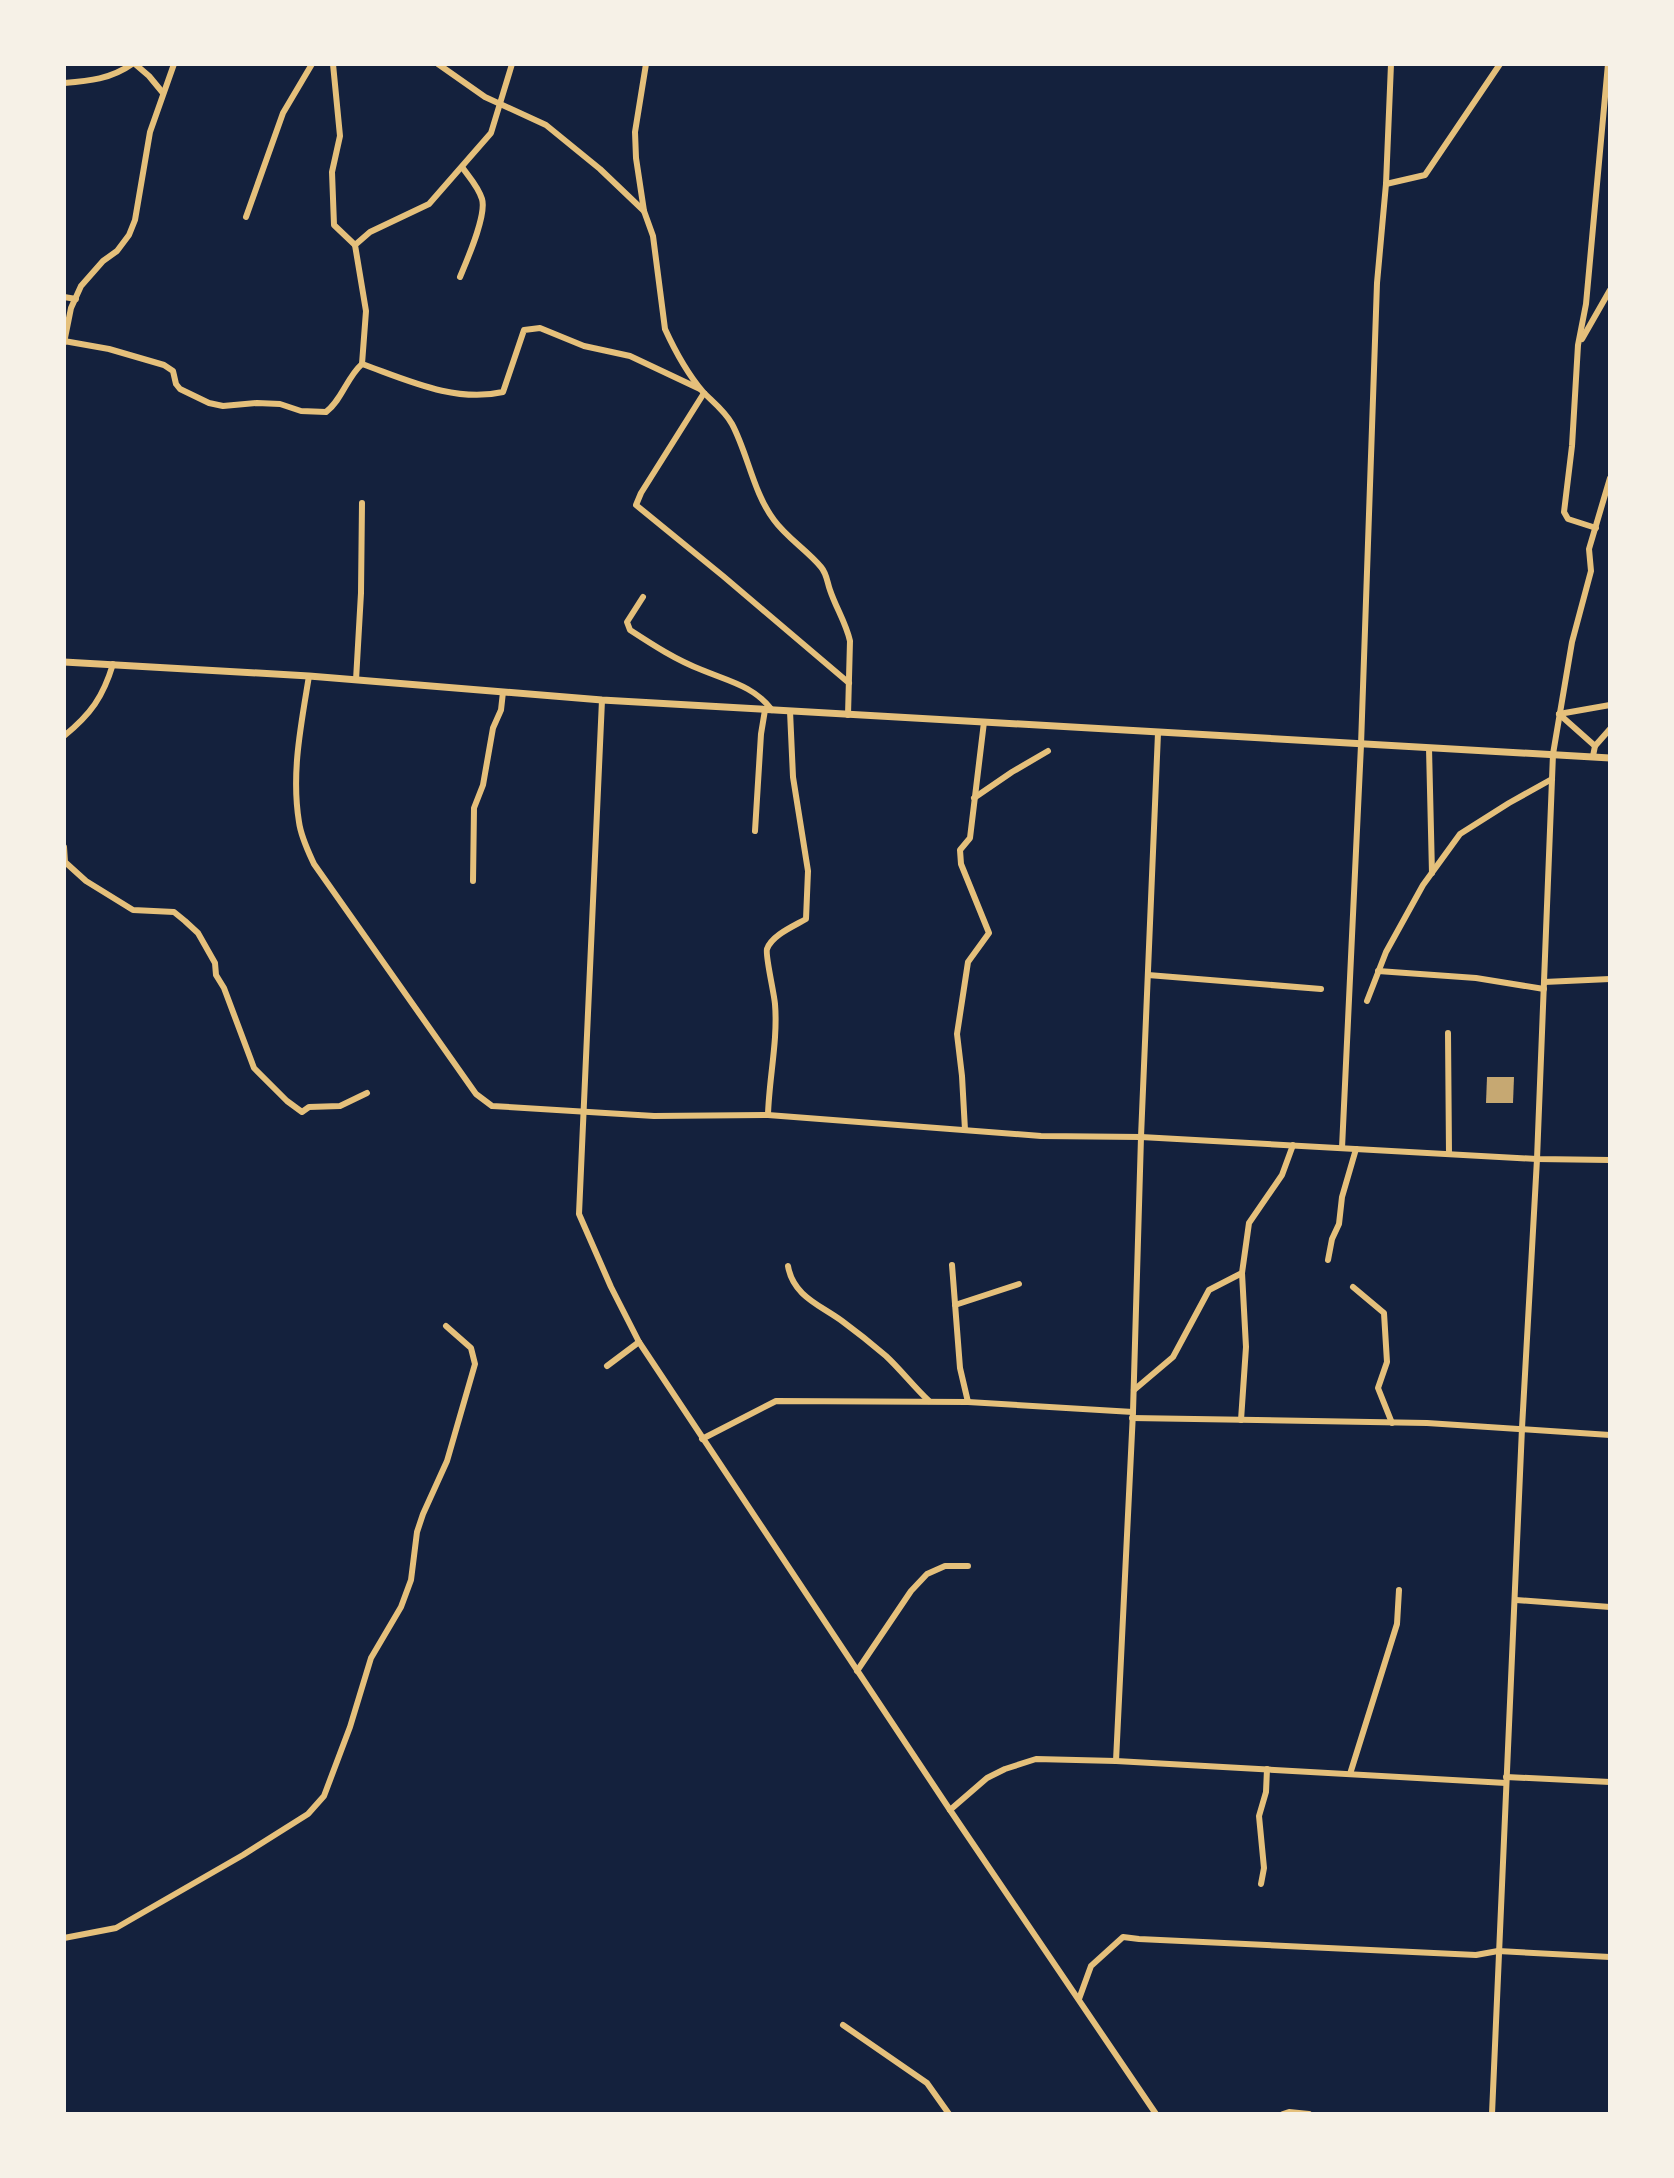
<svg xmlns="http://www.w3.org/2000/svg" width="1674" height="2178" font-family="Quicksand,sans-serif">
	<rect width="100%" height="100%" fill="#14213d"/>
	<polygon fill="#c6a872" points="1487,1077 1514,1077 1513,1103 1486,1103"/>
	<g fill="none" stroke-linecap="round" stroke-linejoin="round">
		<g stroke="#e5c07b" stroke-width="6">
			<polyline points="135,64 149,76 163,93"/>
			<polyline points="333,64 340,136 332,172 334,225 355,245"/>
			<path d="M438 64 485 97 546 125 600 169 644 211 653 236 665 329C675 351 687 373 703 392 713 402 725 411 732 424 748 454 753 492 774 520 787 538 807 550 821 567 827 574 827 582 830 590 836 608 846 623 850 641L848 715"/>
			<path d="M64 83C89 81 111 79 132 64"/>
			<polyline points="1386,184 1425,175 1500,64"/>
			<polyline points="644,211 636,158 635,132 646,64"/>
			<polyline points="246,217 283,113 312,64"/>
			<path d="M460 277C467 260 487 215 482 199 478 186 469 177 462 167"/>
			<polyline points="64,297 76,299"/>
			<polyline points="1582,339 1610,290"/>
			<path d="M64 341 109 349 164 365 173 371 176 384 180 389 209 403 223 406 257 403 280 404 301 411 326 412C342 400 347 377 362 364 407 380 455 403 503 392L524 330 540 328 584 346 630 356 700 389"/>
			<polyline points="64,343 71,308 81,286 103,261 117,251 129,235 135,220 150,132 174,64"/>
			<polyline points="362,364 366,311 355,245 370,232 429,204 491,133 512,64"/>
			<polyline points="704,393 641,493 636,505 723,576 849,683"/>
			<polyline points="1596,528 1568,519 1564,512 1572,446 1578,345 1586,304 1608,64"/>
			<path d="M643 597 627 622 630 630C653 645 676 660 702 670 728 681 754 686 772 710"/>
			<path d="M309 676C301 725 291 773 299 822 301 837 308 851 314 864L476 1094 492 1106 654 1116 768 1115 1041 1136 1141 1137 1537 1159 1610 1160"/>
			<polyline points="356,680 361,593 362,503"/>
			<polyline points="602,700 579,1214 611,1287 639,1342 950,1810 1156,2114"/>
			<polyline points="1559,714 1610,705"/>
			<polyline points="1559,714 1595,746"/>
			<path d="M64 736C91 714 103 697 113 664"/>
			<polyline points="1429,748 1432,873"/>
			<polyline points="1593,756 1595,746 1610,729"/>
			<polyline points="974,798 1012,772 1048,751"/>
			<polyline points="755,831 761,734 765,710"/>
			<polyline points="64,847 65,862 86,881 133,910 174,912 185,921 198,933 215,963 216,975 224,988 254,1068 287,1101 302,1112 309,1107 340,1106 367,1093"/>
			<polyline points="473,881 474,808 483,785 493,728 501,710 503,692"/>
			<polyline points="1378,971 1476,978 1544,989"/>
			<polyline points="1148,975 1321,989"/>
			<polyline points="1544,982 1610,979"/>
			<polyline points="1367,1001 1386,952 1423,885 1460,834 1509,803 1552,779"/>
			<polyline points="1448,1033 1449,1154"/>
			<path d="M768 1115C769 1078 778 1041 775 1004 774 992 765 955 767 949 772 935 794 926 806 919L808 871 793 777 790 711"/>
			<polyline points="965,1130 962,1076 957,1034 968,962 989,933 961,864 960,850 970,838 984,722"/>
			<polyline points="1342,1148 1361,745 1377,283 1386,184 1391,64"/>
			<polyline points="1328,1260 1332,1239 1339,1224 1342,1197 1356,1149"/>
			<polyline points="952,1265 960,1368 968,1402"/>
			<path d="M788 1266C793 1296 820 1305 842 1321 857 1332 872 1344 886 1356 901 1370 914 1387 929 1401"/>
			<polyline points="1353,1287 1384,1313 1387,1362 1378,1388 1392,1423"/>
			<polyline points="955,1305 1019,1284"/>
			<polyline points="607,1366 639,1342"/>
			<polyline points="1134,1390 1173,1357 1209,1290 1242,1273 1249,1223 1282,1175 1293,1145"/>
			<polyline points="1132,1418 1427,1423 1610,1435"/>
			<polyline points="1241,1420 1246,1347 1242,1273"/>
			<polyline points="702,1439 776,1401 968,1402 1133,1412"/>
			<polyline points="1516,1600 1610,1607"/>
			<polyline points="857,1671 911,1591 927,1574 945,1566 968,1566"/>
			<polyline points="1116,1761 1133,1412 1141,1137 1158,733"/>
			<polyline points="1350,1774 1397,1624 1399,1590"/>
			<polyline points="1506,1777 1610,1782"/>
			<polyline points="950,1810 987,1778 1005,1769 1036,1759 1116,1761 1506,1783"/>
			<polyline points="1261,1884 1264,1868 1259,1816 1266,1792 1267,1769"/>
			<polyline points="64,1938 116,1928 243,1855 308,1814 324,1796 350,1727 371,1658 401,1607 411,1580 417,1532 423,1514 447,1461 475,1364 471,1348 446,1326"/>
			<polyline points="1079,1999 1091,1966 1123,1937 1139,1939 1476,1955 1498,1951 1610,1957"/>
			<polyline points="843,2025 927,2083 949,2114"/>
			<polyline points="1283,2114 1289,2112 1309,2114"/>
			<polyline points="1492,2114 1522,1428 1537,1159 1553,754 1572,642 1591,571 1589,549 1610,478"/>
		</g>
		<polyline stroke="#e5c07b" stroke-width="7" points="64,662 309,676 602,700 1610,758"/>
	</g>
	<rect width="1674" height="2178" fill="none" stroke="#f6f1e7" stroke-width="132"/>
</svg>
